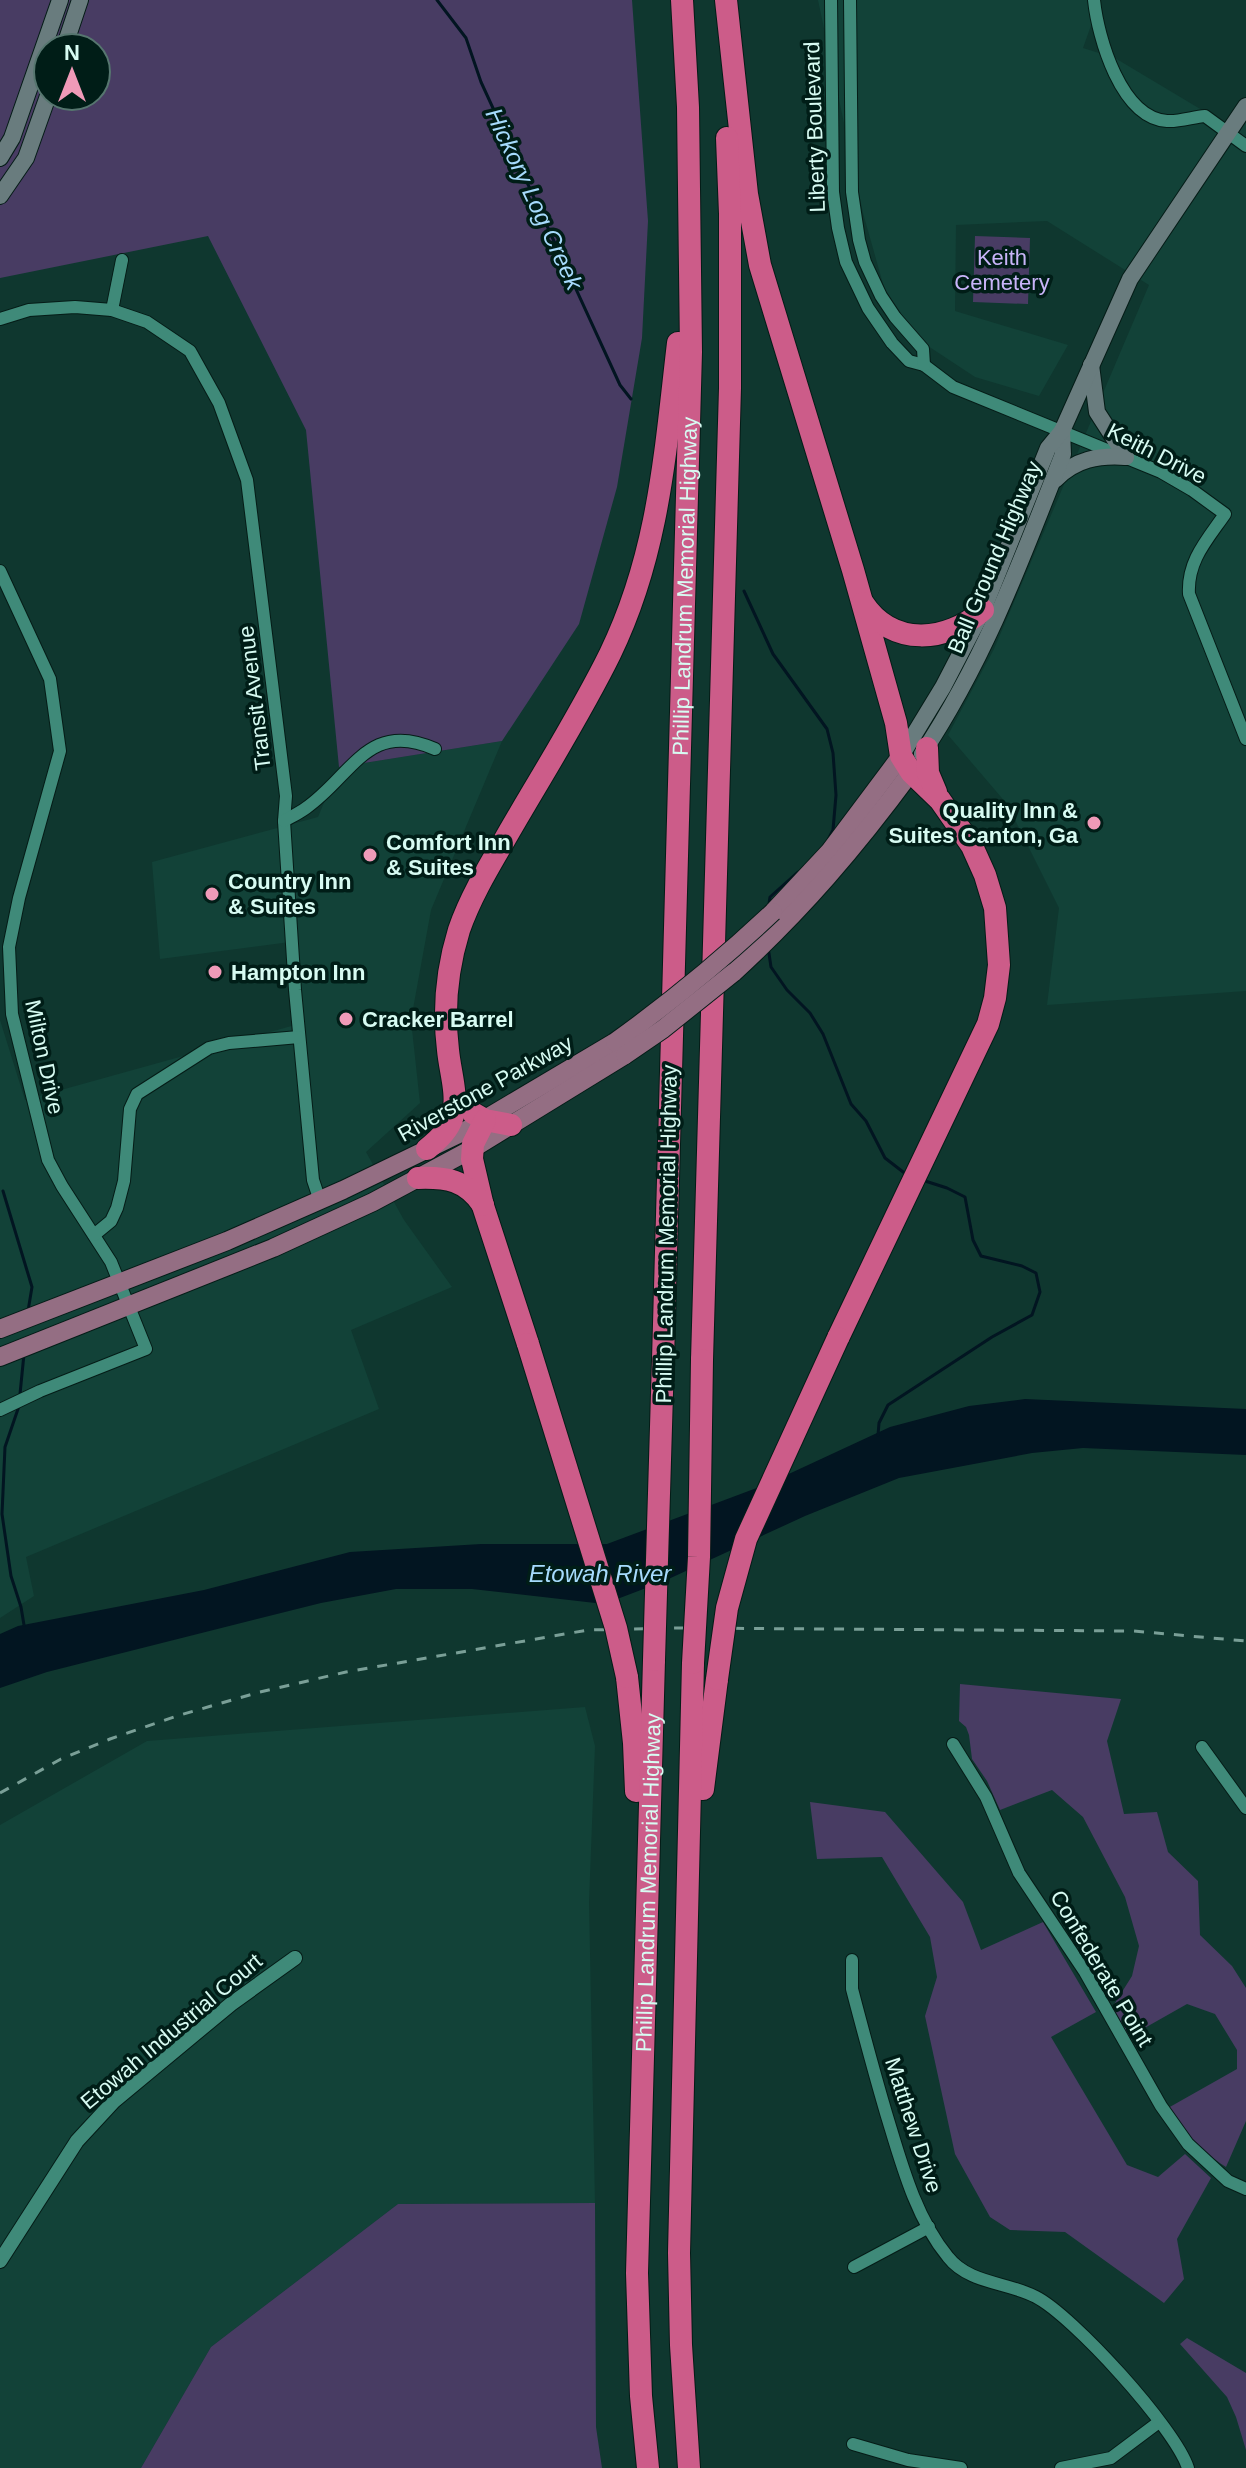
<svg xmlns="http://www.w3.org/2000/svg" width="1246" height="2468" font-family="Helvetica,sans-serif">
	<rect width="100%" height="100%" fill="#0f372f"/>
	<g fill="#124238">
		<polygon points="818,0 1100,0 1083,48 1115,58 1232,128 1246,108 1246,991 1047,1005 1059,908 1007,804 948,735 994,649 1149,285 1047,221 956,225 955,311 1068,345 1039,396 975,377 925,344 887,298 863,213"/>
		<polygon points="502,741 431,910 411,1020 420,1103 366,1152 404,1220 452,1287 351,1330 379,1409 26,1557 34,1596 0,1618 0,1020 25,1100 295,1025 290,942 160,959 152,862 318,817 339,767"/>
		<polygon points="585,1707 595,1746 589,1902 595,2203 398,2204 211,2347 141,2468 0,2468 0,1825 147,1741"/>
	</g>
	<g fill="#483c63" fill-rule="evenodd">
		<path d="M0 0H632L648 221 642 338 617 487 579 624 502 741 339 767 306 430 208 236 0 278ZM48 48H96V96H48Z"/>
		<polygon points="975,236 1030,238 1028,304 973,302"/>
		<path d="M960 1684 1121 1699 1107 1741 1124 1814 1157 1812 1168 1852 1198 1881 1200 1935 1232 1966 1246 1988V2121L1226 2167C1199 2149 1186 2135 1168 2108L1237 2069V2050L1215 2014 1187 2004 1127 2038 1110 2011 1132 1976 1139 1946 1125 1897 1083 1817 1052 1790 1000 1810 987 1781 972 1759 969 1735 966 1727 959 1721Z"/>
		<polygon points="810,1802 885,1812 963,1902 981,1950 1043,1922 1096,2012 1051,2037 1127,2165 1158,2177 1185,2154 1211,2178 1177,2239 1184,2279 1164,2303 1065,2232 1010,2230 990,2217 955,2154 925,2016 937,1977 930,1937 882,1857 817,1859"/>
		<polygon points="595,2203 596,2427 602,2468 141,2468 211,2347 398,2204"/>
		<polygon points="1187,2338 1246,2373 1246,2450 1236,2417 1227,2397 1180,2344"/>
	</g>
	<polygon fill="#021521" points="1025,1399 1246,1409 1246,1455 1083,1448 1032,1453 899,1478 805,1516 662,1582 604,1604 472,1589 396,1589 321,1603 47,1672 0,1688 0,1634 18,1626 204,1590 350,1552 481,1544 607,1544 765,1485 890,1427 969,1406"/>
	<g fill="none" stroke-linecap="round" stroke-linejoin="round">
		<g stroke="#021521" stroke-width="3">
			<polyline points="437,0 466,38 481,82 620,385 631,399"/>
			<polyline points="744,591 773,654 827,729 833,753 836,795 833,830 829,838"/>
			<polyline points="769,904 770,897 798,872"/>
			<polyline points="768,947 771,967 787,990 810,1013 823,1034 851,1104 866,1121 885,1158 907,1175"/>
			<polyline points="3,1191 32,1287 28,1311"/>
			<polyline points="20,1394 24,1354"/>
			<polyline points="19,1406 5,1447 2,1514 11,1576 21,1607 24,1625"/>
			<polyline points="878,1435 879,1423 888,1405 992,1337 1032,1315 1040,1292 1036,1273 1022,1266 981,1256 973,1240 965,1197 947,1188 922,1180"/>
		</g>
		<defs>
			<g id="minor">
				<path d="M831 0 833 192 838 228 846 262 868 308 892 343 909 361 924 365 953 387 1161 472 1192 490 1225 514C1207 540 1187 561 1189 594L1246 739"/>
				<polyline points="850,0 852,192 859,240 865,262 881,296 895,317 923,349 924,365"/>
				<path d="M1094 0C1098 38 1121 118 1167 121 1179 122 1193 117 1205 116L1246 146"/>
				<polyline points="112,310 122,260"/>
				<polyline points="0,319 29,310 75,307 112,310 147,322 190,351 219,403 247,480 286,796 284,821 295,990 313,1180 320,1201"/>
				<polyline points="0,571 50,679 60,751 19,898 9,947 12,1014 48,1160 62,1186 111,1262 146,1349 40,1391 0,1410"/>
				<path d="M284 821C291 817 299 813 306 808 352 776 368 719 435 749"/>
				<polyline points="94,1235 111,1221 117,1208 124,1181 130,1109 137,1094 209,1048 229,1043 299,1037"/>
				<polyline points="953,1744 986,1797 1019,1873 1085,1972 1161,2106 1188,2144 1228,2181 1246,2189"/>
				<polyline points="1202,1747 1246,1808"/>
				<path d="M852 1960V1989C863 2031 874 2072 886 2113 901 2162 915 2217 948 2257 969 2284 1008 2282 1036 2297 1073 2316 1175 2428 1188 2468"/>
				<polyline points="854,2267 929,2227"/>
				<polyline points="853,2444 908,2460 961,2468"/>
				<polyline points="1061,2468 1111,2458 1159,2422"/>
			</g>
			<polyline id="tertiary" points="0,2261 77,2141 114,2101 231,2004 295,1958"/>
			<g id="secondary">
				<polyline points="64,48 80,0"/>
				<polyline points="0,158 12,138 60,0"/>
				<polyline points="0,196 26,158 48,96"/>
				<polyline points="1091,365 1097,412 1126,457"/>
				<path d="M1055 480C1075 459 1099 455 1126 457"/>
				<path d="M922 754C986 657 1021 561 1063 454L1062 431"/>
				<polyline points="901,756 943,687 983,610 1048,448 1062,431 1130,279 1246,106"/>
			</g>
			<g id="primary">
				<polyline points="773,912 830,851 901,756"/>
				<path d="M733 973C802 910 855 848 911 772"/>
				<polyline points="0,1329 227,1241 343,1190 465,1131 615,1042"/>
				<polyline points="0,1357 273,1248 373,1202 472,1149 625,1055"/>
			</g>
			<g id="motorway">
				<polyline points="726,0 747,194 760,265 853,570 896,723 901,756 911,772 940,800 972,846 985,875 995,908 999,965 995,998 988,1024 838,1338"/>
				<path d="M863 603C892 647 947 643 983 610"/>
				<polyline points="927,748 928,773 936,792"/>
				<polyline points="473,1113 485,1120 511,1125"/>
				<polyline points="485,1120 473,1144 472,1159 483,1206 528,1344"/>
				<path d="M427 1149C438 1140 449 1130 453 1116 458 1093 450 1072 448 1050 443 1009 447 969 459 930 470 898 488 868 505 839 540 778 579 717 610 654 659 553 665 453 678 343"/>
				<path d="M418 1178C447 1177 466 1180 483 1205"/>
				<path id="s1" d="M663 1360 691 352 688 107 682 0"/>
				<polyline points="702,1360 730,388 730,214 727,138"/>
				<polyline points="627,1677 634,1743 636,1791"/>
				<polyline points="703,1789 717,1679"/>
				<path id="s2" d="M648 2468 641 2396 637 2273 654 1660"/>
				<polyline points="689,2468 681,2345 679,2253 693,1663"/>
			</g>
		</defs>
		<use href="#minor" stroke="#051c17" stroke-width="14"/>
		<use href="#tertiary" stroke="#051c17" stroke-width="16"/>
		<use href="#secondary" stroke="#051c17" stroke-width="18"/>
		<use href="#primary" stroke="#051c17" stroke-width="20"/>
		<use href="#motorway" stroke="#051c17" stroke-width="24"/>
		<use href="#minor" stroke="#3f8a79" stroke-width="12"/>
		<use href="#tertiary" stroke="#3f8a79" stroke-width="14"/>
		<use href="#secondary" stroke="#697c7e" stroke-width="16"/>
		<use href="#primary" stroke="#946e83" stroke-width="18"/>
		<use href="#motorway" stroke="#cc5c89" stroke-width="22"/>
		<polyline stroke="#7a9f97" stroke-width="3" stroke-dasharray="10 10" stroke-linecap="butt" points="0,1793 61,1759 110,1739 180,1715 260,1692 346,1672 588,1630 678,1628 1133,1631 1246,1641"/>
		<defs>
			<g id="primary-bridge">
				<path d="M615 1042C671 1002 722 960 773 912"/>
				<polyline points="625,1055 663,1029 733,973"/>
			</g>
			<g id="motorway-bridge">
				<polyline points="528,1344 616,1628 627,1677"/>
				<polyline points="654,1660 663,1360"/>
				<polyline points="693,1663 699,1557 702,1360"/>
				<polyline points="717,1679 727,1608 746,1539 838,1338"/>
			</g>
		</defs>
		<use href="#primary-bridge" stroke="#051c17" stroke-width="20" stroke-linecap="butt"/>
		<use href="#motorway-bridge" stroke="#051c17" stroke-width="24" stroke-linecap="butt"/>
		<use href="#primary-bridge" stroke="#946e83" stroke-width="18"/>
		<use href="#motorway-bridge" stroke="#cc5c89" stroke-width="22"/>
	</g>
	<g fill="#ef9ab8" stroke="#001d17" stroke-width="3">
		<circle cx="1094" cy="823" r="8"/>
		<circle cx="370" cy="855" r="8"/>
		<circle cx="212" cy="894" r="8"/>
		<circle cx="215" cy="972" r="8"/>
		<circle cx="346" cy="1019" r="8"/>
	</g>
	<g text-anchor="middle" stroke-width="7" stroke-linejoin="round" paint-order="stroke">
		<g font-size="22" fill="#d7fbf2" stroke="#001d17">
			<text transform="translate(814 127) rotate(-92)" y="8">Liberty Boulevard</text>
			<text transform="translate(1157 453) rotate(27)" y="8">Keith Drive</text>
			<text transform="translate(994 557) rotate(-67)" y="8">Ball Ground Highway</text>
			<text dy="8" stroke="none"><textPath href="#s1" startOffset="774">Phillip Landrum Memorial Highway</textPath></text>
			<text transform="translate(254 698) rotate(-97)" y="8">Transit Avenue</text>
			<text transform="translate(45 1057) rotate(78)" y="8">Milton Drive</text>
			<text transform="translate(485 1088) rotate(-29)" y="8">Riverstone Parkway</text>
			<text transform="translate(666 1234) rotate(-89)" y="8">Phillip Landrum Memorial Highway</text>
			<text dy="8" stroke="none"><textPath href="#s2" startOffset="586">Phillip Landrum Memorial Highway</textPath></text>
			<text transform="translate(1102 1968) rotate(59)" y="8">Confederate Point</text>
			<text transform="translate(171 2031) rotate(-40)" y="8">Etowah Industrial Court</text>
			<text transform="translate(914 2125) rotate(72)" y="8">Matthew Drive</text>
		</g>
		<g font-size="22" fill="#c8b4f9" stroke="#001d17">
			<text x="1002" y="265">Keith<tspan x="1002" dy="25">Cemetery</tspan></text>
		</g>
		<g font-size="22" font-weight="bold" fill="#d7fbf2" stroke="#001d17" text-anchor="start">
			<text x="1078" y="818" text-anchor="end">Quality Inn &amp;<tspan x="1078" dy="25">Suites Canton, Ga</tspan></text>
			<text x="386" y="850">Comfort Inn<tspan x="386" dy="25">&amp; Suites</tspan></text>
			<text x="228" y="889">Country Inn<tspan x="228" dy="25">&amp; Suites</tspan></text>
			<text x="231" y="980">Hampton Inn</text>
			<text x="362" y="1027">Cracker Barrel</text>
		</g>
		<g font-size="24" font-style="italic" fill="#a6dbfd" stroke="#001d17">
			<text transform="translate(534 199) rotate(65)" y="8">Hickory Log Creek</text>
			<text x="600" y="1582">Etowah River</text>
		</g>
	</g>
	<g transform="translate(72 72)"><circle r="38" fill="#001d17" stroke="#56766f" stroke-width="2"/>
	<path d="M0-6L14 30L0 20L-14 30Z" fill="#ef9ab8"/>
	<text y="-12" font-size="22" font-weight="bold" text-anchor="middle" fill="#d7fbf2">N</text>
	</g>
</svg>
